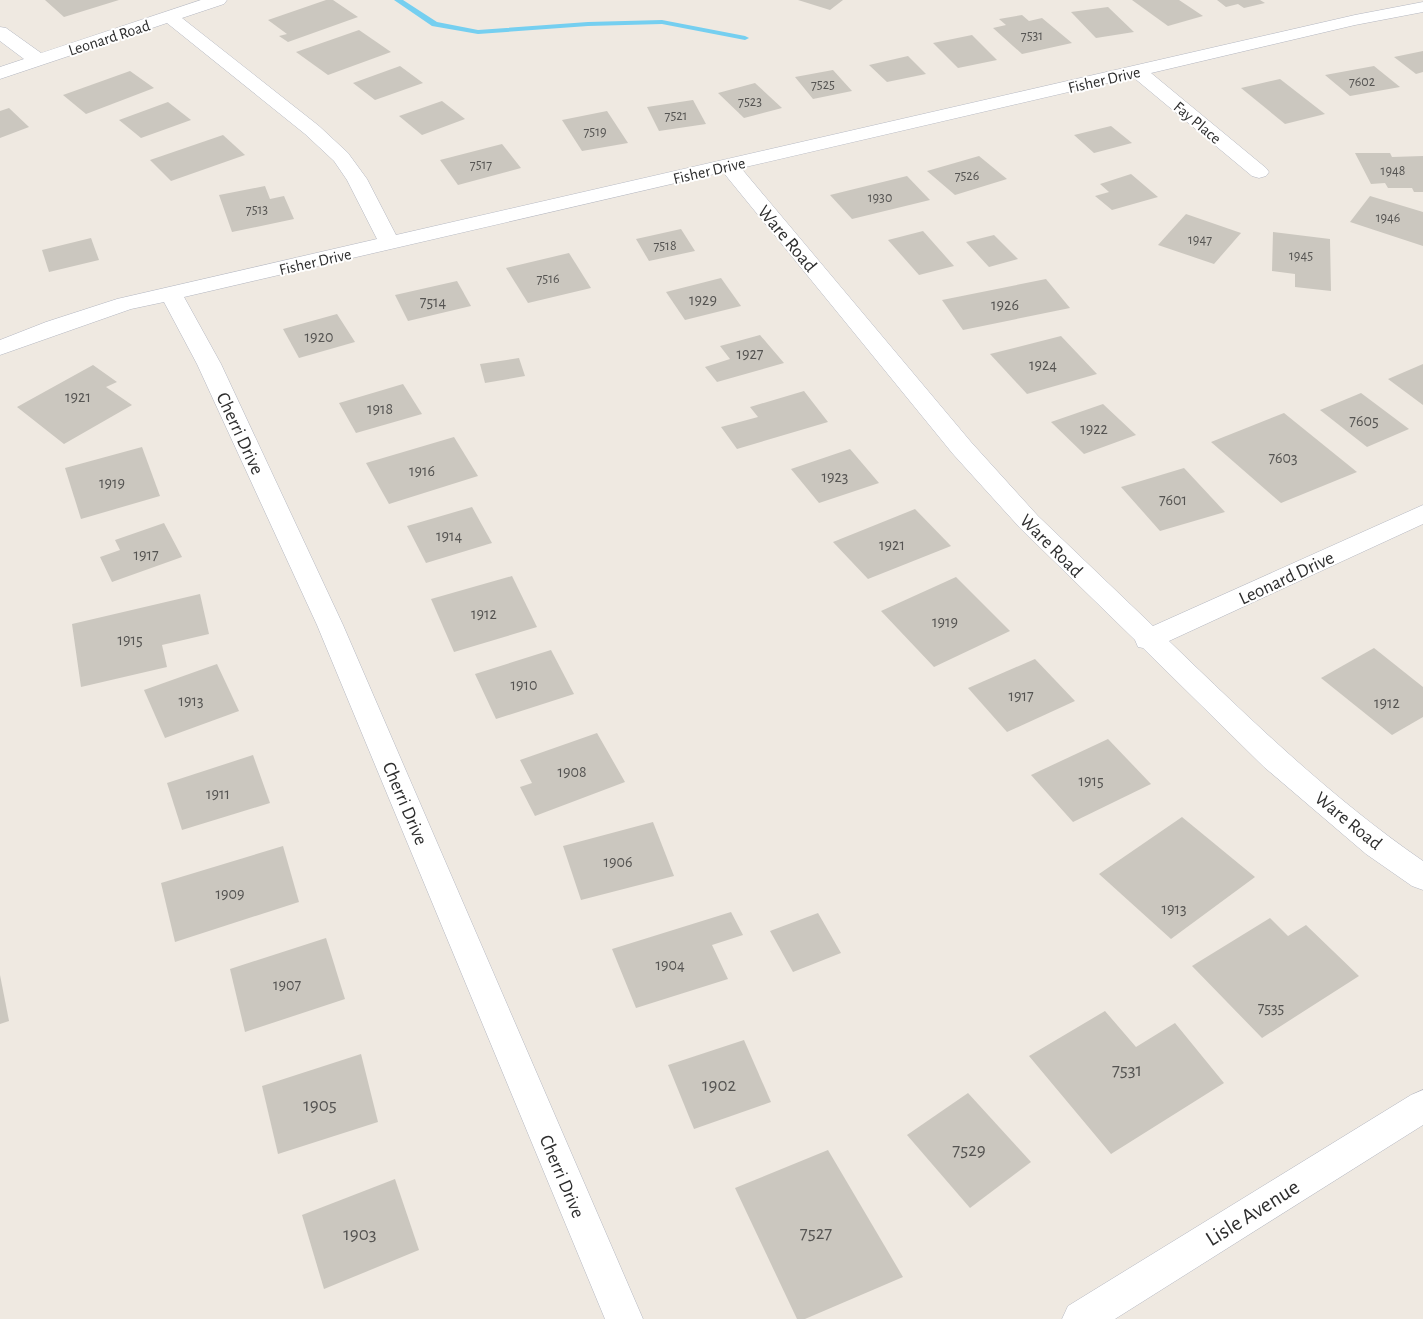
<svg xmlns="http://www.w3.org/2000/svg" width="1423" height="1319" font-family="'Alegreya Sans',sans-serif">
	<rect width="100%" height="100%" fill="#efe9e1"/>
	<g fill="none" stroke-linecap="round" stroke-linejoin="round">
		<polygon fill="#75cff0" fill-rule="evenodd" points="394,0 403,0 437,22 478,30 588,22 662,20 745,36 749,38 745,40 662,24 588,26 478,34 432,26"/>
	</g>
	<g fill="#cbc7bf">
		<polygon points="45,0 119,0 64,17"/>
		<polygon points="326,0 333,0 358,17 288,42 279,36 287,34 268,20"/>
		<polygon points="798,0 843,0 830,10"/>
		<polygon points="1132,0 1179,0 1203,16 1168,26"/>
		<polygon points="1217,0 1260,0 1265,3 1244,8 1238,4 1226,7"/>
		<polygon points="1108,7 1134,32 1096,38 1071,12"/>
		<polygon points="1022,15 1029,21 1042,18 1072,43 1022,54 993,28 1006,25 999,19"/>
		<polygon points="359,30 391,52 328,75 296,52"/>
		<polygon points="972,35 997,60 958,68 933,43"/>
		<polygon points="1423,51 1423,72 1416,74 1394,57"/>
		<polygon points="908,56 926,74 887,82 869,65"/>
		<polygon points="400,66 423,83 375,100 353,83"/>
		<polygon points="1374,66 1400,87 1350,96 1325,75"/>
		<polygon points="833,70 852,91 813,99 795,77"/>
		<polygon points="130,71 154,88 86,114 63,95"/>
		<polygon points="1280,79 1325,114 1285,124 1241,88"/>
		<polygon points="755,83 782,108 744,118 718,93"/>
		<polygon points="693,100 706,124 659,131 647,107"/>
		<polygon points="442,101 465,119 422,135 399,116"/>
		<polygon points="168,102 191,120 141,138 119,120"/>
		<polygon points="9,108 29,127 0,138 0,111"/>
		<polygon points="607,111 628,143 582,151 562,120"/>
		<polygon points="1111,126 1132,143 1094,153 1074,135"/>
		<polygon points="223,135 245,155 171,181 150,160"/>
		<polygon points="502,144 521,168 458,185 440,160"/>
		<polygon points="1355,153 1390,153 1392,157 1423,156 1423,192 1414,192 1412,188 1388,188 1385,183 1371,184"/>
		<polygon points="979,156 1007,179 955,195 927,171"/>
		<polygon points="1131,174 1158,197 1112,210 1095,196 1109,192 1100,184"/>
		<polygon points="907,176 930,200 852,219 830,195"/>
		<polygon points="265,186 270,199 284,196 294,219 232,232 219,195"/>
		<polygon points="1370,196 1423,212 1423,246 1350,222"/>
		<polygon points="1186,214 1241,233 1214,264 1158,245"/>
		<polygon points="681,229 695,251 649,261 636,239"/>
		<polygon points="923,231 954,266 919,275 888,240"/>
		<polygon points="1273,232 1330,239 1331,291 1295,287 1295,274 1272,271"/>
		<polygon points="994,235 1018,259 989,267 966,242"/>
		<polygon points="91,238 99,260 49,272 42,250"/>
		<polygon points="569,253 591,288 528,303 506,268"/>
		<polygon points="721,278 741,306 685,320 666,292"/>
		<polygon points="1046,279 1070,308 963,330 942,300"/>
		<polygon points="457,281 471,306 408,321 395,295"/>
		<polygon points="337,314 355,342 299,358 283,329"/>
		<polygon points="760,335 784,363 717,382 705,367 730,359 720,346"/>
		<polygon points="1061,336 1097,374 1027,394 990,354"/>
		<polygon points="519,358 525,376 485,383 480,364"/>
		<polygon points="1423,364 1423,405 1388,379"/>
		<polygon points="93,365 117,382 106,387 132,405 64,444 17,407"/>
		<polygon points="403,384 422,414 356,433 339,403"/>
		<polygon points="804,391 828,422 737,449 721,427 758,417 750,407"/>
		<polygon points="1361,393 1409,429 1367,447 1320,410"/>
		<polygon points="1103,404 1136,435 1084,454 1051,422"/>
		<polygon points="1284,413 1357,472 1281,503 1211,442"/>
		<polygon points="454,437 478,476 389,504 366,463"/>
		<polygon points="142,447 160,496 81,519 65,468"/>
		<polygon points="850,449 879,483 819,503 791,469"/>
		<polygon points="1184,468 1225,512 1160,531 1121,487"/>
		<polygon points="472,507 492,543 426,563 407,526"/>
		<polygon points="915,509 951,546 868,579 833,542"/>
		<polygon points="164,523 182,557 112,582 100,557 120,550 115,540"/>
		<polygon points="512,576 537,627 454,652 431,599"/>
		<polygon points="956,577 1010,631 934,667 881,611"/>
		<polygon points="200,594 209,634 162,645 167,667 81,687 72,624"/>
		<polygon points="1374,648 1423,687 1423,717 1392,735 1321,678"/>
		<polygon points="551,650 574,694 496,719 475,674"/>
		<polygon points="1035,659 1075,701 1007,732 968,688"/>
		<polygon points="217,664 239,711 165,738 144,690"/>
		<polygon points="597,733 625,782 535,816 520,787 532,783 520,760"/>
		<polygon points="1108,739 1151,784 1073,822 1031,775"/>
		<polygon points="253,755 270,803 182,830 167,783"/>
		<polygon points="1182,817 1255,877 1171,939 1099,874"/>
		<polygon points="653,822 674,876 581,900 563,846"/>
		<polygon points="283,846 299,902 175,942 161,883"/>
		<polygon points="731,912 743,935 712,945 728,979 636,1008 612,949"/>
		<polygon points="818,913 841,953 793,972 770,931"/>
		<polygon points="1270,918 1288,936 1306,925 1359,976 1262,1038 1192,966"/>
		<polygon points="326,938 345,999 245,1032 230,969"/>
		<polygon points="0,975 9,1021 0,1024"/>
		<polygon points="1105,1011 1136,1047 1175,1023 1224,1083 1111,1154 1029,1056"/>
		<polygon points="744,1040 771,1102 694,1129 668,1065"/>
		<polygon points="361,1054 378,1122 278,1154 262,1086"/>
		<polygon points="968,1093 1031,1162 970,1208 907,1135"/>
		<polygon points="828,1150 903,1277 805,1319 797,1319 735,1188"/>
		<polygon points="395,1179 419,1250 324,1289 302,1215"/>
	</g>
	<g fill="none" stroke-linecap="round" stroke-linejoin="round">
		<defs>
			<path id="minor" d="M201 0H227L224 4 182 18 319 126 348 153 367 179 396 235 1355 15 1423 2V12L1355 25 1151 73 1266 168 1269 172 1266 176 1259 178 1252 176 1133 77 741 168 971 442 1038 516 1153 626 1423 505V524L1169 641C1250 719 1330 797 1423 861V890L1412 886 1366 854 1264 767 1143 648 1138 647 1135 640 1020 528 953 454 723 172 184 297 221 364 343 625 643 1319H605L317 625 197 364 164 302 131 309 0 355V340L46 322 117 299 377 239 347 180 334 161 305 134 167 23 0 79V67L24 59 0 41V27L6 28 41 53Z"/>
			<polygon id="tertiary" points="1423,1090 1423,1125 1115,1319 1062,1319 1068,1306 1411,1095"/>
		</defs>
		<use href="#minor" stroke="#b4b7c1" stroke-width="1"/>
		<use href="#tertiary" stroke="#b4b7c1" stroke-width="1"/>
		<use href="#minor" fill="#fff" fill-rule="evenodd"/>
		<use href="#tertiary" fill="#fff" fill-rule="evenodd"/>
	</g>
	<g text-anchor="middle" stroke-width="4" stroke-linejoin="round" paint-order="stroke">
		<g font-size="14" fill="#555452">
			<text x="1032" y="40">7531</text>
			<text x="1362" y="86">7602</text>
			<text x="823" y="89">7525</text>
			<text x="750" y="106">7523</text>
			<text x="676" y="120">7521</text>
			<text x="595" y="136">7519</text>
			<text x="481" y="169">7517</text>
			<text x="1393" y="175">1948</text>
			<text x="967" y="180">7526</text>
			<text x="880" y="202">1930</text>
			<text x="257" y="214">7513</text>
			<text x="1388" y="222">1946</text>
			<text x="1200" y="244">1947</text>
			<text x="665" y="250">7518</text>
			<text x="1301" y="260">1945</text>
			<text x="548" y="283">7516</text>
		</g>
		<g font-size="16" fill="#2e2e2e" stroke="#fff">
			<text transform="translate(109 37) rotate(-18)" y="6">Leonard Road</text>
			<text transform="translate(1104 79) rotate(-13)" y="6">Fisher Drive</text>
			<text transform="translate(1198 122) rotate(40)" y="6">Fay Place</text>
			<text transform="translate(709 170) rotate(-13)" y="6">Fisher Drive</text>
			<text transform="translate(315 261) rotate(-13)" y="6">Fisher Drive</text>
		</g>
		<g font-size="16" fill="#555452">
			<text x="703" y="305">1929</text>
			<text x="433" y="307">7514</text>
			<text x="1005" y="310">1926</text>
			<text x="319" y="342">1920</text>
			<text x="750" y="359">1927</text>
			<text x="1043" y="370">1924</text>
			<text x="78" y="402">1921</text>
			<text x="380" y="414">1918</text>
			<text x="1364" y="426">7605</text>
			<text x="1094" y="434">1922</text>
			<text x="1283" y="463">7603</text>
			<text x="422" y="476">1916</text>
			<text x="835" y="482">1923</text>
			<text x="112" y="488">1919</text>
			<text x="1173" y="505">7601</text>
			<text x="449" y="541">1914</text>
			<text x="892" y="550">1921</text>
			<text x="146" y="560">1917</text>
			<text x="484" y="619">1912</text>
			<text x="945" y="627">1919</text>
			<text x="130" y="645">1915</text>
			<text x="524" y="690">1910</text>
			<text x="1021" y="701">1917</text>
			<text x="191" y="706">1913</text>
			<text x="1387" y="708">1912</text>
			<text x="572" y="777">1908</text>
			<text x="1091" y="786">1915</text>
			<text x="218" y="799">1911</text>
			<text x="618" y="867">1906</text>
			<text x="230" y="899">1909</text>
			<text x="1174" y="914">1913</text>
			<text x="670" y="970">1904</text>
			<text x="287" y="990">1907</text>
			<text x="1271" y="1013">7535</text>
		</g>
		<g font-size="19" fill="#2e2e2e" stroke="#fff">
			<text transform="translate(788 238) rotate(50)" y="7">Ware Road</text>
			<text transform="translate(241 433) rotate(65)" y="7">Cherri Drive</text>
			<text transform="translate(1052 545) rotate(45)" y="7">Ware Road</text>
			<text transform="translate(1286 577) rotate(-25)" y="7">Leonard Drive</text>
			<text transform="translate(406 803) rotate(67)" y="7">Cherri Drive</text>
			<text transform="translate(1349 820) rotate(39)" y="7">Ware Road</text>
			<text transform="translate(563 1176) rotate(67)" y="7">Cherri Drive</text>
		</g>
		<g font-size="19" fill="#555452">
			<text x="1127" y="1076">7531</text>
			<text x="719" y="1091">1902</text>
			<text x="320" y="1111">1905</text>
			<text x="969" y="1156">7529</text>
			<text x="816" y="1239">7527</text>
			<text x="360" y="1240">1903</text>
		</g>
		<g font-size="22" fill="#2e2e2e" stroke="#fff">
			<text transform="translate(1252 1212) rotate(-32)" y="8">Lisle Avenue</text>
		</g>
	</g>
</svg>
